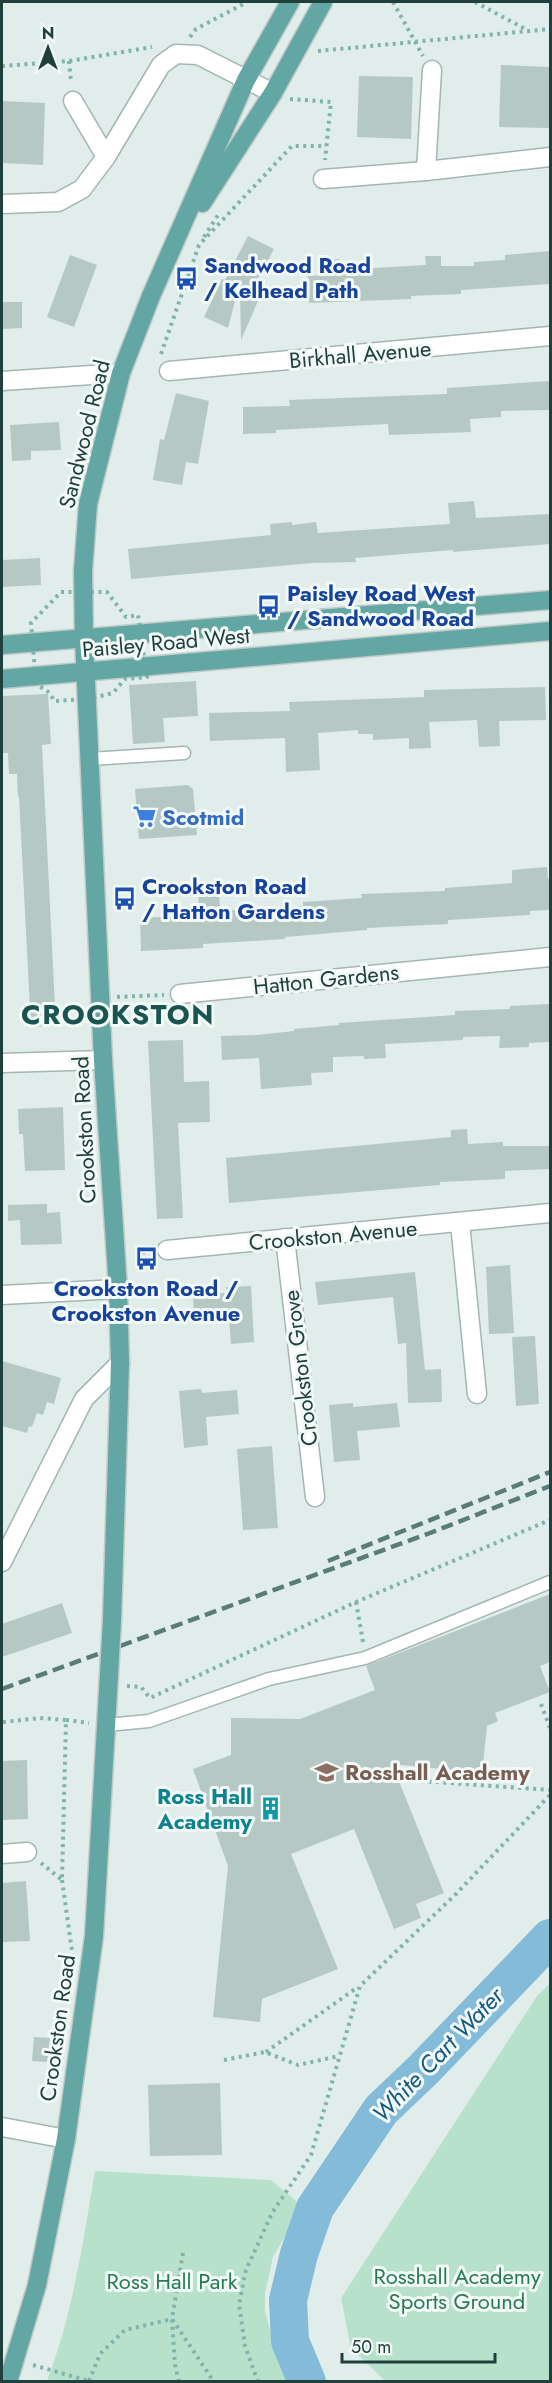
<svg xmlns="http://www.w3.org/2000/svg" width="552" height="2383" font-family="Jost,sans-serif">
	<rect width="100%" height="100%" fill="#e1edea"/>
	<g fill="#b8e1cb">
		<polygon points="550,1983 550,2381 385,2381 351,2348 341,2298 537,1996"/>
		<path d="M95 2171 271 2180 302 2206 273 2257 265 2293V2311L279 2364 292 2381H47C73 2313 83 2242 95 2171Z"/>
	</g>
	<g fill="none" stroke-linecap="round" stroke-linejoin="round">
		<polyline stroke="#84bbd8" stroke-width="38" points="307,2382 290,2341 288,2300 299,2254 315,2208 381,2110 423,2070 550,1938"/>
	</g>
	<g fill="#b6c8c4">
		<polygon points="501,65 550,67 550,128 499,127"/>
		<polygon points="359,76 413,77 411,139 357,137"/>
		<polygon points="2,101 45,103 43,165 2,163"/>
		<polygon points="248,236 274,249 253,288 262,292 241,340 240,294 237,293 228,328 204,317 222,279 225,280"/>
		<polygon points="550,251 550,284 461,290 461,294 411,296 411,299 309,303 308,276 324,275 324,260 340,259 340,270 426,265 425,256 441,256 441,266 474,266 474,262 505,260 505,255"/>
		<polygon points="70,255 97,265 74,327 47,317"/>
		<polygon points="2,302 22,302 22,328 2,329"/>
		<polygon points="550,381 550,410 501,411 501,417 470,419 471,432 389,435 388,424 276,430 276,433 243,434 243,407 290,406 289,400 447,394 447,388"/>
		<polygon points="176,393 209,401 198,464 186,462 182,485 153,480 160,439 164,440"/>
		<polygon points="59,422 61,450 31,451 31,460 12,461 10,425"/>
		<polygon points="474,501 476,518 550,514 550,544 453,552 453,550 355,558 356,562 313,563 131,579 128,549 271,535 270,524 292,522 292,525 316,522 318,533 450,524 448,503"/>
		<polygon points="40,558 41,585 2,587 2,560"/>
		<polygon points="196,681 198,716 163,718 165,742 133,744 129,685"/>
		<polygon points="545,687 546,720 499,721 500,746 479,747 477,720 429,722 431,748 409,749 409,738 373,740 373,734 358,734 358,730 318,733 320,770 286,772 285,738 210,741 209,713 290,711 289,702 424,697 424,690"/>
		<polygon points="48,694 51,744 42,745 56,1026 31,1027 19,797 18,797 17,774 9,774 8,753 2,753 2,696"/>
		<polygon points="188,785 193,789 197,835 139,839 135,789"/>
		<polygon points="547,867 548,879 550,879 550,910 530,911 530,915 448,920 448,924 367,928 367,930 285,937 285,939 203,944 203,948 141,951 140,918 199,915 198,888 219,888 220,911 303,906 303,902 362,898 361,894 445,891 445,888 512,883 512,870"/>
		<polygon points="550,1004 550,1042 529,1043 529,1047 499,1048 500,1036 463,1037 463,1040 385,1044 386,1058 364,1059 364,1056 333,1057 333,1072 311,1073 312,1085 261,1089 259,1058 222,1060 221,1036 257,1035 294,1031 294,1029 339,1025 339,1023 455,1015 455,1011 510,1009 510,1006"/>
		<polygon points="183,1040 184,1082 209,1081 210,1122 178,1123 183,1218 157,1219 148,1041"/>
		<polygon points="63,1107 65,1170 25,1171 23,1134 19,1134 18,1109"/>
		<polygon points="467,1129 468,1144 503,1142 503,1146 550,1146 550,1169 505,1171 505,1179 440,1182 440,1185 229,1203 226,1158 451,1137 451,1130"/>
		<polygon points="47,1204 47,1213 60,1212 62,1244 21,1245 20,1220 8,1221 8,1205"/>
		<polygon points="510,1265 514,1333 489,1334 486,1267"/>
		<polygon points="415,1272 425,1370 441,1369 442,1402 408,1403 406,1343 398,1344 393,1297 318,1305 315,1282"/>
		<polygon points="251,1286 254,1342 231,1344 229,1317 194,1319 193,1295 226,1293 226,1287"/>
		<polygon points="535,1336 539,1404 516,1406 512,1337"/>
		<polygon points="2,1361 61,1378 54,1404 47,1402 43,1415 37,1413 32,1427 29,1426 27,1433 2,1426"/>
		<polygon points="201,1389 202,1393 237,1390 239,1414 206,1417 208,1445 184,1448 179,1391"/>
		<polygon points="353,1403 353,1407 397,1403 400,1427 357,1431 360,1460 334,1462 329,1405"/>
		<polygon points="272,1446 278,1528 243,1530 237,1449"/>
		<polygon points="550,1594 550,1662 540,1666 550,1692 495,1713 498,1721 487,1726 482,1773 392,1764 444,1893 416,1904 421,1918 394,1929 354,1829 291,1854 338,1969 262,1999 260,2022 213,2017 228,1866 193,1769 231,1755 231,1718 300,1719 375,1690 366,1666"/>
		<polygon points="62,1603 72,1633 2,1657 2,1624"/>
		<polygon points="27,1760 28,1819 2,1820 2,1761"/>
		<polygon points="26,1881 30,1941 2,1942 2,1883"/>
		<polygon points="34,2037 50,2038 48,2062 32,2061"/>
		<polygon points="220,2083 222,2155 150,2156 148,2085"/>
	</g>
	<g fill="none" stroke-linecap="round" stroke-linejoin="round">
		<defs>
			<g id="service">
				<polyline points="90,759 184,753"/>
				<polyline points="107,1725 149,1721 269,1679 365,1658 550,1582"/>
			</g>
			<g id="minor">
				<polyline points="73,101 106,157"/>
				<polyline points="426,171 432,70"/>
				<polyline points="323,179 426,171 550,157"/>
				<polyline points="2,204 58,202 82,189 106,157 161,65 176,54 198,55 273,93"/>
				<polyline points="169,371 550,336"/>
				<polyline points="2,381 121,373"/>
				<polyline points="180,994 550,957"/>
				<polyline points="2,1063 103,1060"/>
				<polyline points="460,1223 477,1394"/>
				<polyline points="285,1238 315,1497"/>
				<polyline points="167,1250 550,1213"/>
				<polyline points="2,1295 118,1289"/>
				<polyline points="2,1562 84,1399 120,1363"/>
				<polyline points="2,1854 27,1852"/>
				<polyline points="2,2127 66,2139"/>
			</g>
			<g id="primary">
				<polyline points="202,203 273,93 323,2"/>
				<polyline points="2,645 550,600"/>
				<polyline points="2,679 550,631"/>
				<polyline points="112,1620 120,1363 118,1289 103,1060 84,638 83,571 88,504 121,373 151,296 246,80 290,2"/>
				<polyline points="8,2382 37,2285 66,2139 94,1936 109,1674"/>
			</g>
		</defs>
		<use href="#service" stroke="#a3b6b3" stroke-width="15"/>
		<use href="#minor" stroke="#a3b6b3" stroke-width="21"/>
		<use href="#primary" stroke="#c1cac9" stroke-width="21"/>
		<g stroke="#7fb4ae" stroke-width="4" stroke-dasharray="3 4.5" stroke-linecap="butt">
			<polyline points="393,2 423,56"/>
			<polyline points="475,2 529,31"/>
			<polyline points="190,37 196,29 247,2"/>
			<polyline points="318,51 550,29"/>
			<polyline points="69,61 71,82"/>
			<polyline points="2,66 69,61 152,47"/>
			<polyline points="290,99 331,102 325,160"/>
			<polyline points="204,237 218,215"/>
			<polyline points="161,354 199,245 292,146 326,146"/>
			<polygon points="61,592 107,592 126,617 138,615 147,677 125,679 113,693 88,699 54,701 50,693 36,684 31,623"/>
			<polyline points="117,997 164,995"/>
			<polyline points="135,1253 151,1252"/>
			<polyline points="356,1602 363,1642"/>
			<polyline points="127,1686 141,1687 150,1698 356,1602 550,1520"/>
			<polyline points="541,1704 550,1728"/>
			<polyline points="66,1720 89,1723"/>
			<polyline points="3,1722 40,1718 66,1720 62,1880 41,1863"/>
			<polyline points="406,1780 550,1790"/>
			<polyline points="62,1880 72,1951"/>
			<polyline points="266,2052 358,1987"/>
			<polyline points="224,2060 265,2052 298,2065 339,2056"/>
			<polyline points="183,2253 172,2319 214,2382"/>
			<polyline points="33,2365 89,2381"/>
			<polyline points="89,2381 100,2354 125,2330 172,2319 175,2365 179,2382"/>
			<polyline points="258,2382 245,2346 239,2304 246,2270 272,2213 311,2155 360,1986 456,1894 550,1795"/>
		</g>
		<use href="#service" stroke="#fff" stroke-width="12"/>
		<use href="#minor" stroke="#fff" stroke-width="18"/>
		<use href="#primary" stroke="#62a7a3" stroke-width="18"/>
		<g stroke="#5a7c79" stroke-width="4.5" stroke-dasharray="12 6" stroke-linecap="butt">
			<polyline points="328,1561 550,1472"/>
			<polyline points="2,1689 430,1533 550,1486"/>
		</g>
		<defs>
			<polyline id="primary-bridge" points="109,1674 112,1620"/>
		</defs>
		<use href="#primary-bridge" stroke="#c1cac9" stroke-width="21" stroke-linecap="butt"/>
		<use href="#primary-bridge" stroke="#62a7a3" stroke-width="18"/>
	</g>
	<defs>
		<symbol id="bus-bare" viewBox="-9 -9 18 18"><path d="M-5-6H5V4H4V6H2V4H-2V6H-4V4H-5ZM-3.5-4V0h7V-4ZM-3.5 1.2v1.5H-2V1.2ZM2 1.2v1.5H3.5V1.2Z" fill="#1a4fb4" stroke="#f2f9f7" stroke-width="2.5" paint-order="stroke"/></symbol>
		<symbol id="supermarket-bare" viewBox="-9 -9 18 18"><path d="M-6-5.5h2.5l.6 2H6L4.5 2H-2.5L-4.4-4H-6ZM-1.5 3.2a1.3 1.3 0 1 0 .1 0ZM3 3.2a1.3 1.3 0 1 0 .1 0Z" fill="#3f7fe0" stroke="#f2f9f7" stroke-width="2.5" paint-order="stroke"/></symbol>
		<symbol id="school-bare" viewBox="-9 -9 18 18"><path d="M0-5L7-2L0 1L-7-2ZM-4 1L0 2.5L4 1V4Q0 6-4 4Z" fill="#8d6e63" stroke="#f2f9f7" stroke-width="2.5" paint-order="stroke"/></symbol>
		<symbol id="building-bare" viewBox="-9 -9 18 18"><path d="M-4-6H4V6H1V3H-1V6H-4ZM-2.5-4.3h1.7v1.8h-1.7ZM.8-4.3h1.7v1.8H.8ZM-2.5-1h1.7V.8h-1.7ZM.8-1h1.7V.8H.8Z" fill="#0f9aa8" stroke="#f2f9f7" stroke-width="2.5" paint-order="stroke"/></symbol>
	</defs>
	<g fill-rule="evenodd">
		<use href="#bus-bare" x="170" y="262" width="33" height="33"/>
		<use href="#bus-bare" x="252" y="590" width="33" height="33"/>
		<use href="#supermarket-bare" x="128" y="800" width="33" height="33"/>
		<use href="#bus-bare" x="108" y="882" width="33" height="33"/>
		<use href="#bus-bare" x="130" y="1242" width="33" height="33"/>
		<use href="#school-bare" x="310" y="1756" width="33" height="33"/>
		<use href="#building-bare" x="254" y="1792" width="33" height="33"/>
	</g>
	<g text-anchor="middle" stroke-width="6" stroke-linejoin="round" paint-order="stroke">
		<g font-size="22" font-weight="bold" fill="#164399" stroke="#f2f9f7" text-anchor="start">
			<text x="204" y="273">Sandwood Road<tspan x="204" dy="25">/ Kelhead Path</tspan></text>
			<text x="287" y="601">Paisley Road West<tspan x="287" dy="25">/ Sandwood Road</tspan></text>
			<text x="142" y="894">Crookston Road<tspan x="142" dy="25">/ Hatton Gardens</tspan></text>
			<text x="146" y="1296" text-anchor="middle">Crookston Road /<tspan x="146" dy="25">Crookston Avenue</tspan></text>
		</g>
		<g font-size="22" fill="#20403e" stroke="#f2f9f7">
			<text transform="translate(360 354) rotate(-5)" y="8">Birkhall Avenue</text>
			<text transform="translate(84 434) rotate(-76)" y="8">Sandwood Road</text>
			<text transform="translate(166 642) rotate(-5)" y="8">Paisley Road West</text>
			<text transform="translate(326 979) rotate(-6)" y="8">Hatton Gardens</text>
			<text transform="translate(84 1130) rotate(-93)" y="8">Crookston Road</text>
			<text transform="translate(333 1235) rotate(-5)" y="8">Crookston Avenue</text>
			<text transform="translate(300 1368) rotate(-97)" y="8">Crookston Grove</text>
			<text transform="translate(57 2028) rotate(-82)" y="8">Crookston Road</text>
		</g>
		<g font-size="22" font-weight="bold" fill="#366cbe" stroke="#f2f9f7" text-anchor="start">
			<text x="162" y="825">Scotmid</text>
		</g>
		<g font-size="22" font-weight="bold" fill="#785e54" stroke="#f2f9f7" text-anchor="start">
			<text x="345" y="1780">Rosshall Academy</text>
		</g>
		<g font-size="22" font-weight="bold" fill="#0d838f" stroke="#f2f9f7" text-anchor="end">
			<text x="252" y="1804">Ross Hall<tspan x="252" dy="25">Academy</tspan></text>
		</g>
		<g font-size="22" fill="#267b57" stroke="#f2f9f7">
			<text x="457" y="2284">Rosshall Academy<tspan x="457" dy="25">Sports Ground</tspan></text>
			<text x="172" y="2289">Ross Hall Park</text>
		</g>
		<g font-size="24" font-style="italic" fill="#145a82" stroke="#f2f9f7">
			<text transform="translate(438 2055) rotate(-46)" y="8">White Cart Water</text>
		</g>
		<g font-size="28" font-weight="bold" letter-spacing="1.5" fill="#195451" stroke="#f2f9f7">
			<text x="118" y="1024">CROOKSTON</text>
		</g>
	</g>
	<rect width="552" height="2383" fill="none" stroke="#20403e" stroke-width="6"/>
	<g transform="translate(48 48)" stroke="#f2f9f7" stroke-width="4.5" paint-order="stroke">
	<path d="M0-4.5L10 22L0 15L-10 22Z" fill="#20403e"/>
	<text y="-9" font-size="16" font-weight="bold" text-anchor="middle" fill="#20403e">N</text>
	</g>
	<path d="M342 2353v9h153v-9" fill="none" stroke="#20403e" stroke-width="3"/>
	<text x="351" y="2353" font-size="18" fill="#20403e" stroke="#f2f9f7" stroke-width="4.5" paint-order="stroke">50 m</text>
</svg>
